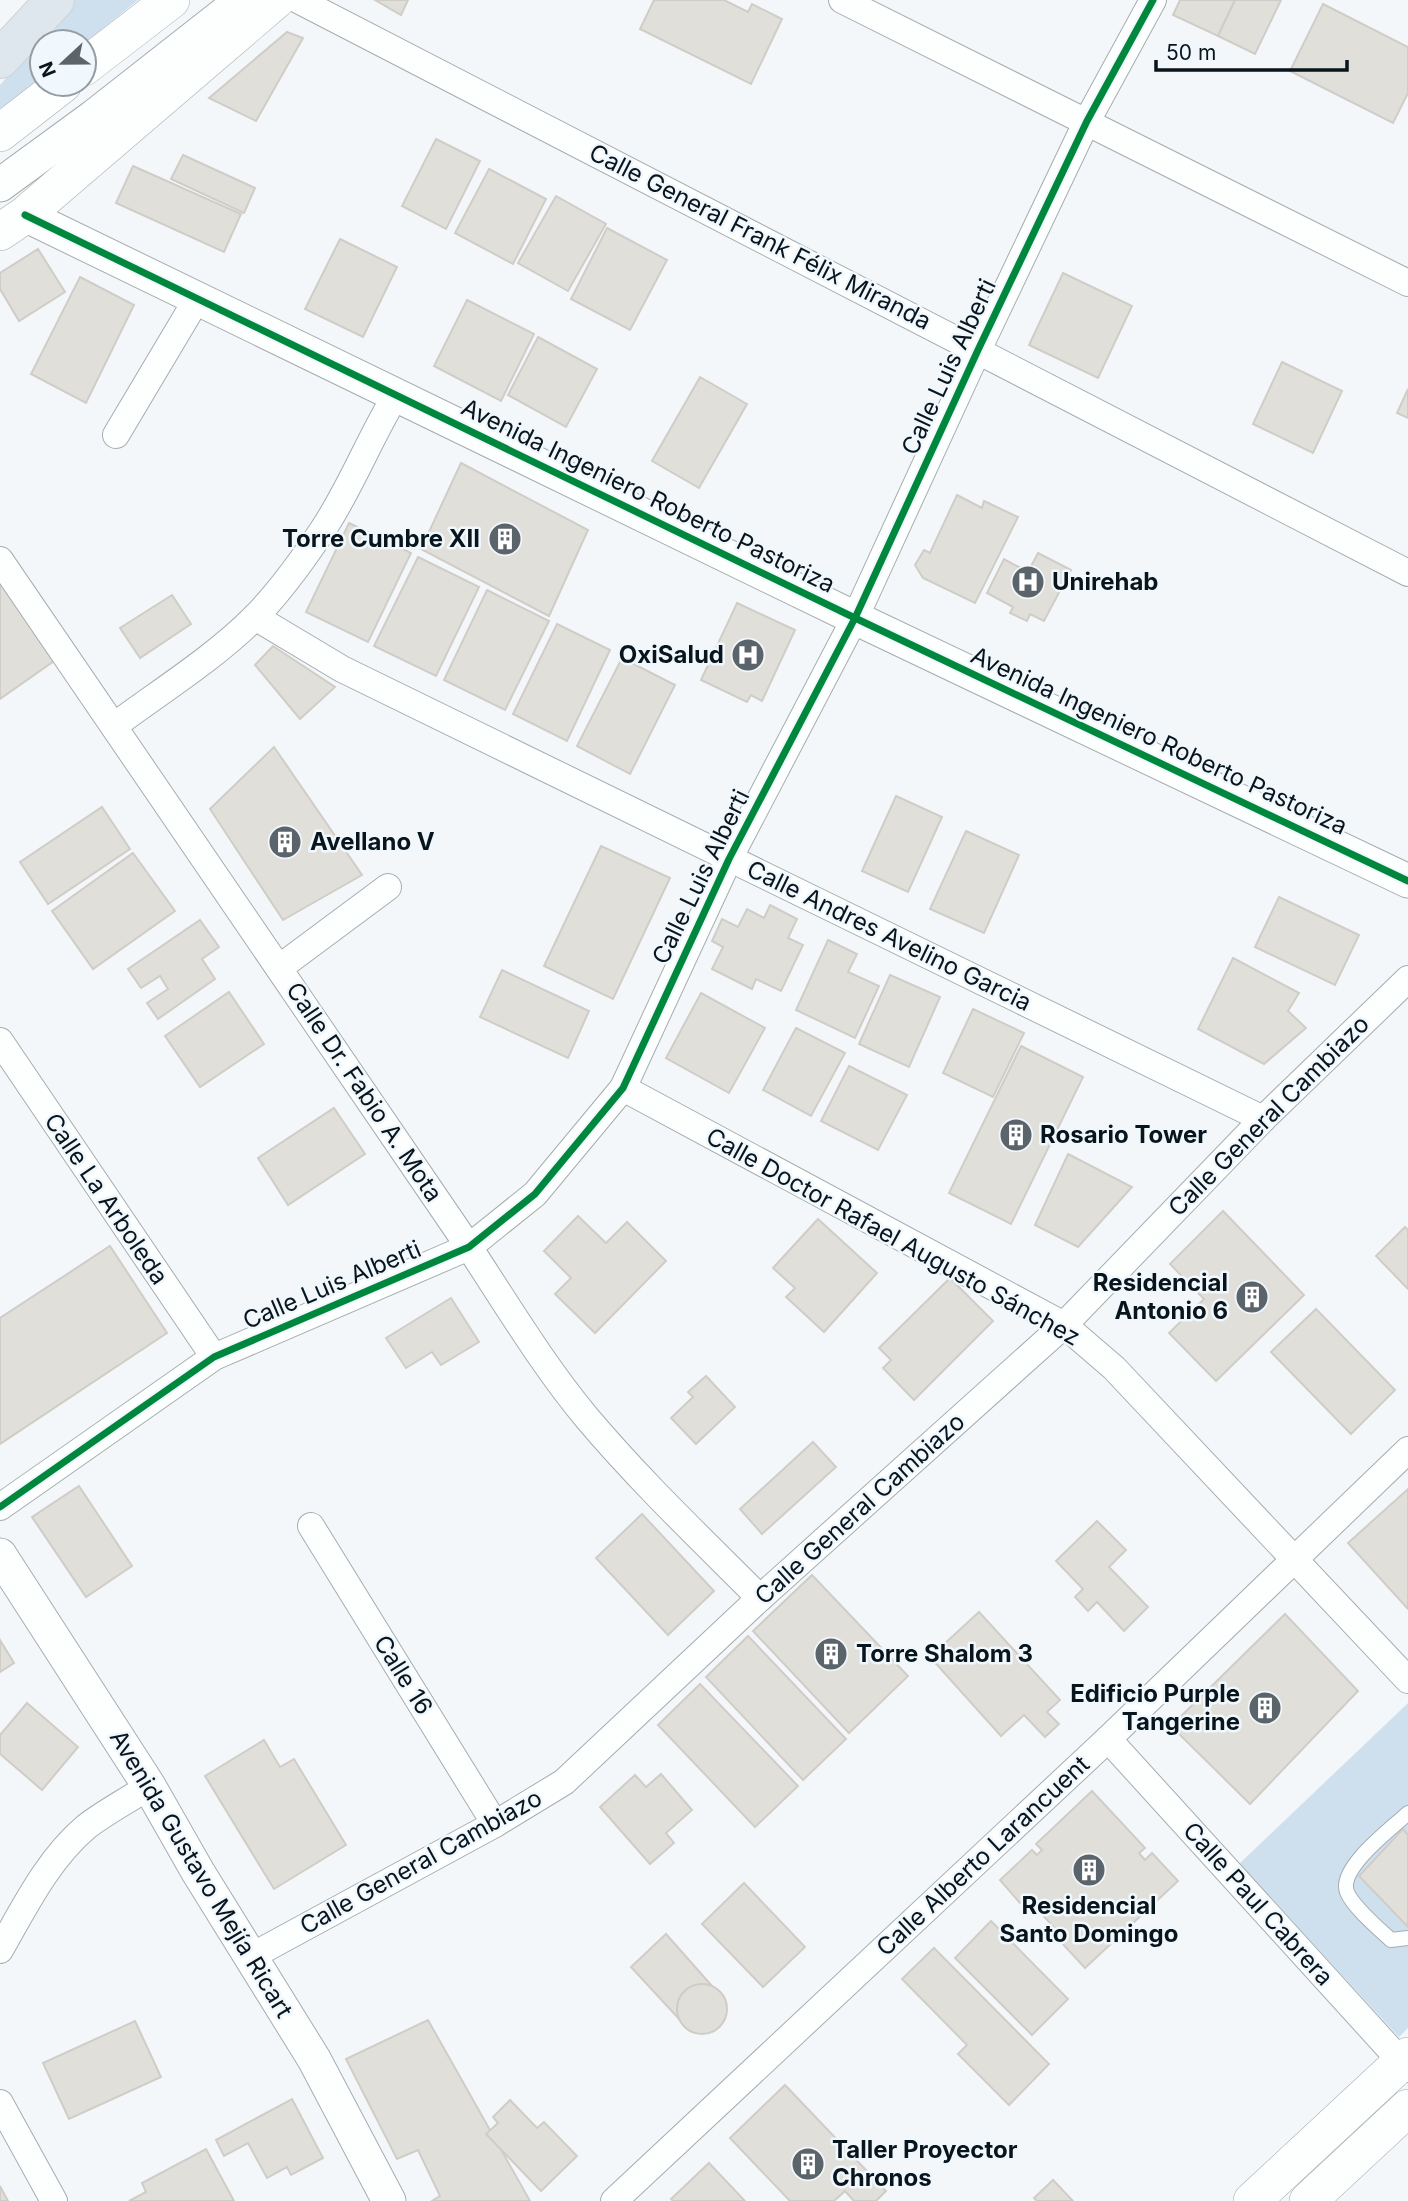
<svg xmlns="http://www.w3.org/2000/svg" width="1408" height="2201" font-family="Inter,sans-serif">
	<rect width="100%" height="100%" fill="#f4f7fa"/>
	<g fill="#cee0ee">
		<polygon points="74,0 138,0 84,44 84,42 42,42 42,79 0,117 0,85"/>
		<polygon points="1408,1703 1408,2028 1399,2037 1239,1864"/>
	</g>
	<g fill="#e1dfda" stroke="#d0cdc8" stroke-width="2">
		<polygon points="375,0 408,0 401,15"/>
		<polygon points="654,0 724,0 748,12 752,4 782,19 751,84 640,29"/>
		<polygon points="1180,0 1235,0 1218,36 1173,15"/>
		<polygon points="1235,0 1281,0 1255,54 1218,36"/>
		<polygon points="1323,4 1408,47 1408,93 1393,123 1290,71"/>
		<polygon points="287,32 303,38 256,121 209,98"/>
		<polygon points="436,139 480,161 446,229 402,206"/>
		<polygon points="183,155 255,188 244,213 171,179"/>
		<polygon points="133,166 241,214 224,252 116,203"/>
		<polygon points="489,169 546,199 513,264 455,233"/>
		<polygon points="556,196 606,224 568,291 518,263"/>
		<polygon points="607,228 667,260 630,330 571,299"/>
		<polygon points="340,239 397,267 363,337 305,309"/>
		<polygon points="38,249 65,292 19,321 0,289 0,273"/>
		<polygon points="1063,273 1132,306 1098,378 1029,345"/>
		<polygon points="80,277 134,305 86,403 31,374"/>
		<polygon points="467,300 534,334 501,401 434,366"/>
		<polygon points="538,337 597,369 566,427 508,395"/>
		<polygon points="1282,362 1342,391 1313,453 1253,424"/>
		<polygon points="700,377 747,404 699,488 652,461"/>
		<polygon points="1408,389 1408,418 1397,413"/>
		<polygon points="461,463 588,530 549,616 421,549"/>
		<polygon points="957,495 982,508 984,501 1018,517 975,603 923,578 915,565 924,550 930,553"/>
		<polygon points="349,523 411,553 368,642 306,612"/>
		<polygon points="1038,553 1071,570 1044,621 1030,614 1027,621 1010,613 1013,607 987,593 1004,559 1028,572"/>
		<polygon points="418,557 479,587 436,676 374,646"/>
		<polygon points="0,569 64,654 0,699"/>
		<polygon points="487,590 549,621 505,710 444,680"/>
		<polygon points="172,595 191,624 140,658 120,628"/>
		<polygon points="737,603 795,630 762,701 751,695 747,702 701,680"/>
		<polygon points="557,624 610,650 567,741 513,714"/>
		<polygon points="273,646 335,687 300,719 255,665"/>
		<polygon points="622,658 675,685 630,774 577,746"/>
		<polygon points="274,747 362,875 283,920 210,809"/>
		<polygon points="896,796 942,817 908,892 862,871"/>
		<polygon points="102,807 130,849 48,904 20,862"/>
		<polygon points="966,831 1019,855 984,933 930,909"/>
		<polygon points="601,846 670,878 613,999 544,966"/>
		<polygon points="133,853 175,911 93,969 52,911"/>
		<polygon points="1279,897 1359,935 1335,985 1255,947"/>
		<polygon points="770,905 797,919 788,938 803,945 781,991 756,979 752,989 712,969 723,947 712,941 722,919 738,927 747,909 764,918"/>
		<polygon points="200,920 219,947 202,959 215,979 158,1019 147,1003 168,989 160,976 141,988 128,969"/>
		<polygon points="828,940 857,954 848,972 879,986 855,1038 796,1010"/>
		<polygon points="1233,958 1299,993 1288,1011 1306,1028 1264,1064 1198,1029"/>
		<polygon points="502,970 589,1011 568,1058 480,1017"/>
		<polygon points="890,975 940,997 909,1067 859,1044"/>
		<polygon points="229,992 264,1044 200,1087 165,1036"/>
		<polygon points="701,993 765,1028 729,1093 666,1058"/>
		<polygon points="973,1009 1024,1033 993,1097 943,1073"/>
		<polygon points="796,1028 845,1053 811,1116 763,1090"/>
		<polygon points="1021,1046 1083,1077 1011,1224 949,1193"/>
		<polygon points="849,1066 907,1095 878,1150 821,1121"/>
		<polygon points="334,1108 365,1154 288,1205 258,1158"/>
		<polygon points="1068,1154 1132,1187 1078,1247 1035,1225"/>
		<polygon points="1223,1211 1304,1295 1216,1381 1169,1333 1204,1299 1170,1264"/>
		<polygon points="578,1216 606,1243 627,1222 666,1261 595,1333 555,1294 571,1278 544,1251"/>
		<polygon points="818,1219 877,1273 824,1332 786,1297 795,1288 773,1268"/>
		<polygon points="1405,1227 1408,1230 1408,1289 1376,1256"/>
		<polygon points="110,1246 167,1333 0,1444 0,1318"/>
		<polygon points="950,1278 993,1321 914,1400 883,1368 891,1360 879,1348"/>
		<polygon points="451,1298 479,1342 441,1365 432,1352 406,1368 386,1338"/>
		<polygon points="1316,1309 1395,1390 1351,1434 1271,1352"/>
		<polygon points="706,1376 735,1407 696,1444 671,1418 693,1397 688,1392"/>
		<polygon points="813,1442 836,1467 762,1534 740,1509"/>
		<polygon points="79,1486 132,1566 86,1597 32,1517"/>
		<polygon points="1408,1489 1408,1609 1348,1543"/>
		<polygon points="642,1514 714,1591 668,1635 596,1558"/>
		<polygon points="1097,1521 1126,1550 1109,1567 1148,1607 1124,1631 1097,1602 1088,1611 1075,1597 1083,1589 1056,1561"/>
		<polygon points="812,1575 908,1676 849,1733 753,1631"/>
		<polygon points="979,1612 1060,1700 1047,1712 1059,1724 1045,1737 1024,1715 1001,1736 930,1657"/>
		<polygon points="1285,1614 1358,1691 1250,1804 1171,1726"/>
		<polygon points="748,1636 846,1739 803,1780 706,1677"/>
		<polygon points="0,1640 14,1663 0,1672"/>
		<polygon points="700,1684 798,1786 755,1827 658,1725"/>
		<polygon points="27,1703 78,1747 42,1790 0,1754 0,1735"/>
		<polygon points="264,1740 280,1767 294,1759 346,1845 274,1889 205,1776"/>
		<polygon points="661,1774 692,1810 666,1833 674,1843 650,1864 600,1807 635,1775 646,1787"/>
		<polygon points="1092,1791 1145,1848 1139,1853 1145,1860 1152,1853 1178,1881 1085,1968 1059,1940 1062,1936 1026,1897 1020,1903 1000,1880 1032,1850 1037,1855 1042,1850 1036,1844"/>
		<polygon points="1403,1829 1408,1835 1408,1927 1359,1876"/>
		<polygon points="744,1883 805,1947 763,1987 702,1924"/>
		<polygon points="991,1921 1068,1999 1032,2035 955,1958"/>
		<polygon points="666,1934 712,1986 702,1984 693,1986 685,1991 679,2000 679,2019 631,1967"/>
		<polygon points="934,1948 1049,2064 1009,2105 958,2054 967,2045 902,1979"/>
		<circle cx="702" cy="2009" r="25"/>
		<polygon points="428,2020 530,2201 432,2201 440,2196 418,2150 397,2159 346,2059"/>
		<polygon points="135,2021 161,2077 69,2119 43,2063"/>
		<polygon points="785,2085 886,2191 876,2201 854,2201 845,2191 834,2201 790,2201 730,2138"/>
		<polygon points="292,2099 323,2158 291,2175 287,2167 267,2178 248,2143 224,2156 216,2140"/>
		<polygon points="510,2100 537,2128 544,2122 577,2156 541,2191 486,2134 498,2123 493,2117"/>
		<polygon points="206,2149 234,2201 129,2201 146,2192 142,2183"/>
		<polygon points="709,2163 745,2201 673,2201 671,2199"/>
		<polygon points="1053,2180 1073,2201 1037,2201 1034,2198"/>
		<polygon points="0,2186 8,2201 0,2201"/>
	</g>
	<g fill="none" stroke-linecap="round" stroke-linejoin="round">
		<defs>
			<path id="service" d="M1408 1813C1391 1829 1338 1868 1347 1892 1353 1907 1379 1929 1391 1940L1408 1938"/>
			<g id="minor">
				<polyline points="298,0 1408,573"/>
				<polyline points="842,0 1408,283"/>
				<polyline points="116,435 197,299"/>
				<path d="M0 560 469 1247C507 1305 543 1365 587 1418 641 1482 701 1539 760 1598"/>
				<polyline points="255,617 342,669 1263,1119"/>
				<path d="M114 726C158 693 214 658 253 619 279 593 302 561 322 531 351 488 369 439 396 395"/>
				<polyline points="279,968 388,887"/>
				<polyline points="0,1041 214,1357"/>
				<polyline points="623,1088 1064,1325 1114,1368 1408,1680"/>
				<polyline points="0,1507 214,1357 469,1247 535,1194 623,1088 729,859 855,618 978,350 1087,121 1153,0"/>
				<polyline points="311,1526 495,1824"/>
				<polyline points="1108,1739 1408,2069"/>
				<path d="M0 1950C24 1908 48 1859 86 1827 105 1812 129 1800 149 1786"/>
				<polyline points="250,1957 495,1824 564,1782 760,1598 1064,1325 1263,1119 1408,979"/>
				<polyline points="0,2103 54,2201"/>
				<polyline points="614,2201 1108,1739 1408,1450"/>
			</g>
			<g id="tertiary">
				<polyline points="0,185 93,117 242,0"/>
				<polyline points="25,215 855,618 1408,881"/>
				<polyline points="0,1555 149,1786 198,1872 314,2059 389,2201"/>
			</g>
			<g id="secondary">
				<polyline points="84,67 171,0"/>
				<polyline points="0,133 63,84"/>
				<polyline points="0,232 25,215 276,0"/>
				<polyline points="1252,2201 1408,2056"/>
				<polyline points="1308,2201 1408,2108"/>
			</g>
			<polyline id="motorway" points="0,59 55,0"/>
		</defs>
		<use href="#service" stroke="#a5adb2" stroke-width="16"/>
		<use href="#minor" stroke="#a5adb2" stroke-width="28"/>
		<use href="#tertiary" stroke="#a5adb2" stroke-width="35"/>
		<use href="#secondary" stroke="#a5adb2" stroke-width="38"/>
		<use href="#motorway" stroke="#cfd2d5" stroke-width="40"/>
		<use href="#service" stroke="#fdfefe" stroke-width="14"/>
		<use href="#minor" stroke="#fdfefe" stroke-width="26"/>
		<use href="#tertiary" stroke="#fdfefe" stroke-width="33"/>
		<use href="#secondary" stroke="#fdfefe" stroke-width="37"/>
		<use href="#motorway" stroke="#dee7ee" stroke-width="38"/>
		<defs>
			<g id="cycleway">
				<polyline points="25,215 855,618 1408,881"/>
				<polyline points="0,1507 214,1357 469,1247 535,1194 623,1088 729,859 855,618 978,350 1087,121 1153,0"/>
			</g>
		</defs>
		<use href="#cycleway" stroke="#f1f8fd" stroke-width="11"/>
		<use href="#cycleway" stroke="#00873e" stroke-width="7"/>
	</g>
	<defs>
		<symbol id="building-disc" viewBox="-11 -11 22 22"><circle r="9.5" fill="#5b646a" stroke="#f1f8fd"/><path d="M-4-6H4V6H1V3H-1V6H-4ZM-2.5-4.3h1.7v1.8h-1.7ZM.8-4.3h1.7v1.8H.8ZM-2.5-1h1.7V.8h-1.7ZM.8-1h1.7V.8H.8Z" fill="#fff"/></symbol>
		<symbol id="hospital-disc" viewBox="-11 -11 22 22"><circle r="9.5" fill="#5b646a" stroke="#f1f8fd"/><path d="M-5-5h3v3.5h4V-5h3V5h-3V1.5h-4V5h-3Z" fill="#fff"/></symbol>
	</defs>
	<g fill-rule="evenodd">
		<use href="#building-disc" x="486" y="520" width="38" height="38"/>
		<use href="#hospital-disc" x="1009" y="563" width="38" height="38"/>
		<use href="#hospital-disc" x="729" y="636" width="38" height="38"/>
		<use href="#building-disc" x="266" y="823" width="38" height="38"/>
		<use href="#building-disc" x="997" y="1116" width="38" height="38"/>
		<use href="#building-disc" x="1233" y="1278" width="38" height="38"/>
		<use href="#building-disc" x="812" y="1635" width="38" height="38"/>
		<use href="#building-disc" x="1246" y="1689" width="38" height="38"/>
		<use href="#building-disc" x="1070" y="1851" width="38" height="38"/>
		<use href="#building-disc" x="789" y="2145" width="38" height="38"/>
	</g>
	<g text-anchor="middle" stroke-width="5" stroke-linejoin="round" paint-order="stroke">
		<g font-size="24" fill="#09151d" stroke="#f1f8fd">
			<text transform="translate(760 237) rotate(27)" y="8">Calle General Frank Félix Miranda</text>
			<text transform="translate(949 367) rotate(-65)" y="8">Calle Luis Alberti</text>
			<text transform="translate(648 496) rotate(26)" y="8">Avenida Ingeniero Roberto Pastoriza</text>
			<text transform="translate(1159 741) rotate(25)" y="8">Avenida Ingeniero Roberto Pastoriza</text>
			<text transform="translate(701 877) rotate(-64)" y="8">Calle Luis Alberti</text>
			<text transform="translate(889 936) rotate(26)" y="8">Calle Andres Avelino Garcia</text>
			<text transform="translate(364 1092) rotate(56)" y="8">Calle Dr. Fabio A. Mota</text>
			<text transform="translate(1269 1116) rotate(-45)" y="8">Calle General Cambiazo</text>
			<text transform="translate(106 1199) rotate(56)" y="8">Calle La Arboleda</text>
			<text transform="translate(893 1237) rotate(29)" y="8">Calle Doctor Rafael Augusto Sánchez</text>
			<text transform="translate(332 1285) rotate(-23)" y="8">Calle Luis Alberti</text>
			<text transform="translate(860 1509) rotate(-42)" y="8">Calle General Cambiazo</text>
			<text transform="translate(403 1675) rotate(58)" y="8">Calle 16</text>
			<text transform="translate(983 1856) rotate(-43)" y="8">Calle Alberto Larancuent</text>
			<text transform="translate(421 1862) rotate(-29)" y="8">Calle General Cambiazo</text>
			<text transform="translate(201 1874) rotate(59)" y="8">Avenida Gustavo Mejía Ricart</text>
			<text transform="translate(1258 1904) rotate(48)" y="8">Calle Paul Cabrera</text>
		</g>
		<g font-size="24" font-weight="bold" fill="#09151d" stroke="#f1f8fd" text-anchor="start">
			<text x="480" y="547" text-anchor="end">Torre Cumbre XII</text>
			<text x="1052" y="590">Unirehab</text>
			<text x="724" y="663" text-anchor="end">OxiSalud</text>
			<text x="310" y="850">Avellano V</text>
			<text x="1040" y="1143">Rosario Tower</text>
			<text x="1228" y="1291" text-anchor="end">Residencial<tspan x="1228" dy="28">Antonio 6</tspan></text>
			<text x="856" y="1662">Torre Shalom 3</text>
			<text x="1240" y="1702" text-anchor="end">Edificio Purple<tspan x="1240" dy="28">Tangerine</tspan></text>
			<text x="1089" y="1914" text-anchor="middle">Residencial<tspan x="1089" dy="28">Santo Domingo</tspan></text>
			<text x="832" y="2158">Taller Proyector<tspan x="832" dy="28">Chronos</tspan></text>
		</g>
	</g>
	<g transform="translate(63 63) rotate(248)"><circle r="33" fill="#f1f8fd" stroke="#949da3" stroke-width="2"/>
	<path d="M0-5L12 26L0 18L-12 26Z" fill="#5b646a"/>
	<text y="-10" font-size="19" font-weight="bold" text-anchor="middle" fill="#09151d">N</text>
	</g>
	<path d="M1156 60v10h191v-10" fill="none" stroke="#09151d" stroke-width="3.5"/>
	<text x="1166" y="60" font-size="21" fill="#09151d" stroke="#f1f8fd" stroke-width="5" paint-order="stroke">50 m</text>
</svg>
